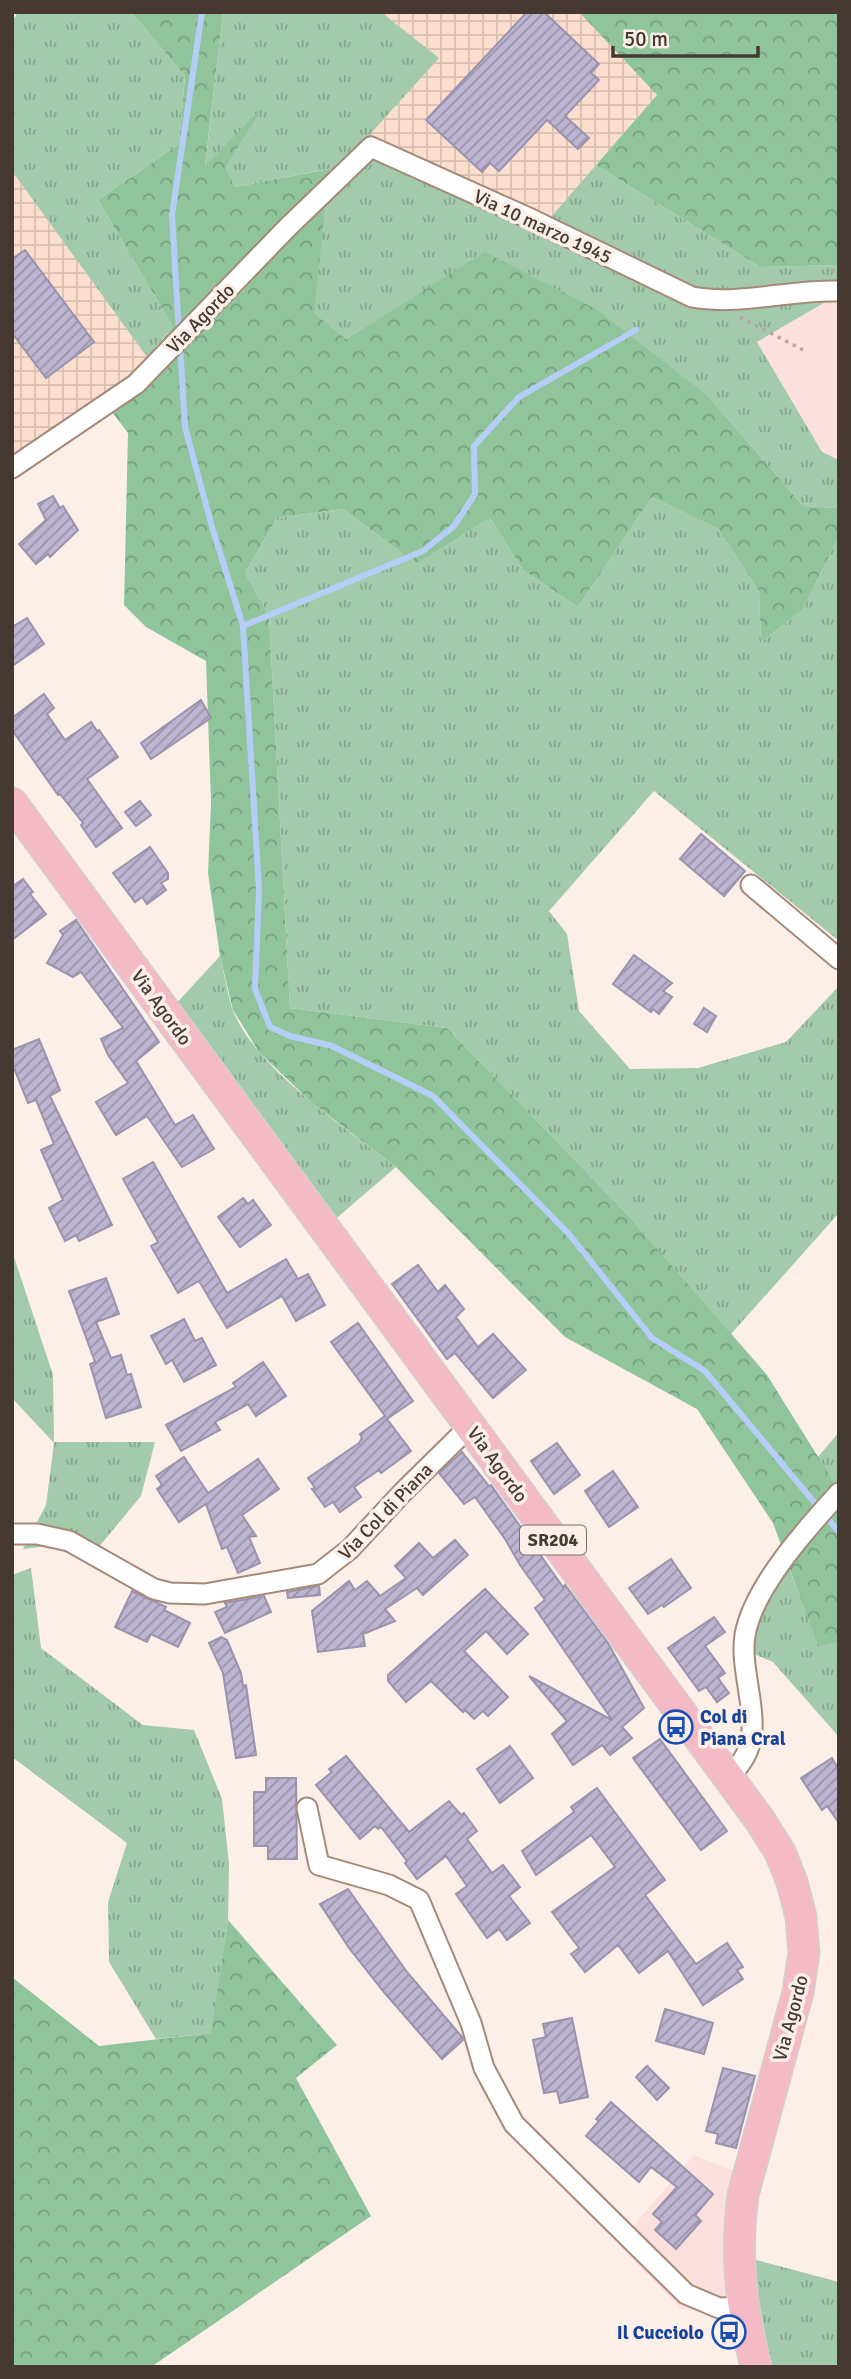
<svg xmlns="http://www.w3.org/2000/svg" width="851" height="2379" font-family="Signika,sans-serif">
	<defs>
		<pattern id="industrial-grid" width="8" height="8" patternUnits="userSpaceOnUse" patternTransform="scale(1.75)"><rect width="8" height="8" fill="#fbdecd"/><path d="M0 4h8M4 0v8" fill="none" stroke="#d8bfb0"/></pattern>
		<pattern id="grass-tufts" width="24" height="20" patternUnits="userSpaceOnUse" patternTransform="scale(1.75)"><rect width="24" height="20" fill="#a3caab"/><path d="M3 7l-1-3M5 7V3M7 7l1-3M15 17l-1-3M17 17v-4M19 17l1-3" fill="none" stroke="#87a58c"/></pattern>
		<pattern id="forest-crowns" width="20" height="18" patternUnits="userSpaceOnUse" patternTransform="scale(1.75)"><rect width="20" height="18" fill="#90c59c"/><path d="M2 6a3 3 0 1 1 6 0M12 15a3 3 0 1 1 6 0" fill="none" stroke="#77a180"/></pattern>
		<pattern id="building-hatch" width="6" height="6" patternUnits="userSpaceOnUse" patternTransform="scale(1.75)"><rect width="6" height="6" fill="#bcb4d0"/><path d="M-1 1l2-2M0 6l6-6M5 7l2-2" fill="none" stroke="#9b93a9"/></pattern>
	</defs>
	<rect width="100%" height="100%" fill="#fbefe8"/>
	<g fill="#fbe0dd">
		<polygon points="839,294 839,460 822,452 757,342"/>
		<polygon points="694,2155 750,2177 752,2314 681,2309 618,2244"/>
	</g>
	<g fill="url(#industrial-grid)">
		<polygon points="381,12 579,12 657,95 550,218 363,141 439,58"/>
		<polygon points="12,171 147,357 130,380 12,460"/>
	</g>
	<g fill="url(#grass-tufts)">
		<polygon points="18,12 131,12 185,76 179,144 98,200 173,327 147,357 12,171 12,22"/>
		<polygon points="223,12 381,12 439,58 364,141 550,218 596,165 760,267 839,265 839,294 757,342 822,452 839,460 839,508 803,506 708,396 485,253 346,339 313,313 328,169 235,187 224,168 260,111 205,167"/>
		<polygon points="652,497 718,529 759,591 761,642 802,611 839,536 839,941 654,791 549,911 567,934 579,1011 630,1069 698,1068 786,1042 839,986 839,1213 731,1334 628,1215 447,1028 290,1008 269,616 245,573 277,518 343,509 417,564 490,518 523,570 578,607"/>
		<path d="M220 956C224 973 227 991 232 1008 253 1067 347 1129 396 1167L332 1222 172 1008Z"/>
		<polygon points="12,1251 53,1375 54,1442 155,1442 141,1496 88,1560 49,1546 23,1549 46,1505 54,1443 12,1398"/>
		<polygon points="839,1432 839,1494 818,1457"/>
		<polygon points="781,1546 818,1645 839,1642 839,1737 773,1662 739,1648 749,1601"/>
		<polygon points="31,1568 41,1648 143,1725 194,1730 222,1799 229,1864 228,1920 212,2033 156,2039 109,1962 108,1902 127,1843 12,1757 12,1575"/>
		<polygon points="738,2255 839,2282 839,2367 764,2367"/>
	</g>
	<g fill="url(#forest-crowns)">
		<polygon points="131,12 223,12 205,166 263,107 225,168 235,187 329,169 314,313 346,339 485,252 596,309 708,396 803,506 839,508 839,536 802,611 761,642 759,591 718,529 652,497 578,607 523,570 490,518 417,564 343,509 277,518 245,573 269,616 290,1008 447,1028 628,1215 767,1375 830,1476 839,1494 839,1642 818,1646 773,1523 697,1409 565,1337 396,1167 311,1102 259,1052 233,1010 220,956 208,873 211,802 206,661 146,627 124,605 128,433 102,399 130,380 173,327 98,200 179,144 185,76"/>
		<polygon points="579,12 839,12 839,265 760,267 596,165 657,95"/>
		<polygon points="228,1920 337,2045 296,2078 371,2216 151,2367 12,2367 12,1977 99,2046 211,2033"/>
	</g>
	<g fill="none" stroke-linecap="round" stroke-linejoin="round">
		<g stroke="#b6cdf8" stroke-width="6">
			<polyline points="179,333 172,215 202,12"/>
			<polyline points="180,344 185,427 212,527 243,626 259,890 255,989 270,1027 290,1036 332,1046 433,1096 569,1234 652,1338 705,1371 839,1532"/>
			<polyline points="243,626 423,551 454,526 475,494 474,446 519,397 636,330"/>
		</g>
	</g>
	<g fill="url(#building-hatch)" stroke="#9b93ae" stroke-width="2">
		<polygon points="527,12 544,12 599,64 591,73 599,80 565,116 589,138 578,149 547,120 499,171 490,163 482,172 426,120"/>
		<polygon points="25,250 94,342 46,378 12,333 12,259"/>
		<polygon points="53,496 60,508 63,506 78,530 50,557 48,554 36,564 19,544 46,520 38,504"/>
		<polygon points="27,618 44,644 12,666 12,627"/>
		<polygon points="44,694 54,708 47,714 65,740 91,722 97,731 99,730 118,757 87,779 122,828 96,847 81,825 83,823 60,794 58,795 12,730 12,718"/>
		<polygon points="201,700 211,718 151,759 141,743"/>
		<polygon points="140,801 151,815 136,826 125,812"/>
		<polygon points="701,834 745,871 724,896 680,859"/>
		<polygon points="150,847 168,873 168,879 161,883 166,890 147,904 142,897 135,902 113,873"/>
		<polygon points="23,879 33,892 30,894 46,914 12,940 12,887"/>
		<polygon points="76,920 159,1042 136,1061 175,1125 193,1115 214,1149 182,1167 147,1116 116,1135 96,1102 128,1083 108,1055 101,1039 123,1028 81,972 73,977 47,963 63,935 60,931"/>
		<polygon points="634,955 672,983 663,991 672,997 659,1014 653,1009 651,1012 613,984"/>
		<polygon points="704,1008 716,1016 707,1032 694,1024"/>
		<polygon points="39,1039 60,1090 50,1096 112,1225 79,1241 76,1235 65,1241 49,1208 63,1200 41,1150 54,1144 36,1100 28,1103 12,1063 12,1050"/>
		<polygon points="153,1162 227,1293 286,1259 298,1279 308,1274 325,1305 296,1321 282,1296 227,1328 199,1281 178,1293 151,1246 158,1242 123,1179"/>
		<polygon points="243,1198 248,1204 253,1200 271,1225 240,1247 218,1217"/>
		<polygon points="418,1265 438,1292 445,1285 464,1309 456,1317 478,1347 493,1334 526,1370 493,1398 455,1353 447,1359 392,1284"/>
		<polygon points="106,1278 119,1314 96,1322 111,1358 121,1355 127,1375 131,1374 141,1407 106,1418 90,1364 95,1362 69,1291"/>
		<polygon points="184,1319 195,1341 202,1338 216,1365 184,1382 172,1360 166,1364 151,1336"/>
		<polygon points="358,1323 413,1401 387,1419 411,1451 381,1473 379,1470 354,1487 361,1497 340,1512 333,1502 325,1507 312,1489 315,1488 308,1478 359,1443 362,1438 360,1434 385,1416 331,1342"/>
		<polygon points="263,1362 286,1396 256,1416 248,1404 215,1422 220,1430 181,1451 166,1425 236,1387 233,1383"/>
		<polygon points="557,1443 580,1475 554,1494 531,1461"/>
		<polygon points="462,1452 489,1486 491,1485 563,1587 565,1585 608,1643 644,1708 622,1727 632,1738 610,1755 602,1745 573,1765 552,1734 567,1721 529,1676 612,1720 535,1608 545,1600 520,1565 505,1539 475,1497 464,1504 439,1473"/>
		<polygon points="184,1457 208,1493 258,1459 279,1489 242,1515 256,1536 249,1537 260,1563 238,1573 227,1547 222,1549 206,1504 179,1522 157,1489 162,1485 156,1476"/>
		<polygon points="613,1471 638,1507 609,1527 585,1491"/>
		<polygon points="455,1540 468,1555 423,1595 417,1588 385,1609 395,1621 363,1634 365,1646 318,1652 312,1611 349,1581 355,1590 367,1581 380,1596 406,1578 395,1566 419,1543 433,1558"/>
		<polygon points="671,1559 691,1588 664,1607 662,1605 648,1614 629,1588"/>
		<polygon points="319,1586 320,1595 288,1598 287,1592"/>
		<polygon points="485,1589 528,1634 507,1654 486,1631 464,1651 508,1697 488,1716 483,1711 474,1719 465,1710 463,1712 431,1681 406,1702 388,1681 388,1675"/>
		<polygon points="132,1591 166,1607 164,1610 190,1623 178,1647 151,1634 147,1642 115,1627"/>
		<polygon points="264,1596 271,1612 225,1633 215,1612 227,1607 225,1603"/>
		<polygon points="714,1617 725,1632 705,1646 725,1673 718,1678 729,1693 717,1702 706,1687 699,1691 668,1648"/>
		<polygon points="221,1637 227,1640 241,1673 243,1686 246,1685 256,1755 236,1758 223,1673 209,1643"/>
		<polygon points="660,1739 727,1831 701,1850 633,1758"/>
		<polygon points="510,1746 533,1778 500,1803 477,1769"/>
		<polygon points="346,1756 409,1832 449,1801 461,1815 464,1813 477,1831 467,1839 492,1873 503,1865 520,1887 509,1896 530,1923 507,1940 499,1929 487,1938 456,1894 467,1886 446,1856 417,1879 405,1863 407,1861 381,1827 378,1829 375,1826 360,1839 316,1785 332,1772 329,1769"/>
		<polygon points="832,1758 839,1770 839,1823 827,1806 822,1810 801,1778"/>
		<polygon points="266,1778 296,1778 297,1859 268,1859 268,1846 254,1846 254,1792 266,1792"/>
		<polygon points="597,1788 665,1880 645,1895 696,1964 727,1943 743,1967 737,1970 743,1979 703,2005 668,1951 639,1973 618,1945 585,1972 571,1954 579,1948 552,1912 615,1867 591,1835 536,1875 522,1851 574,1812 571,1807"/>
		<polygon points="348,1889 407,1972 462,2037 463,2040 442,2059 383,1991 349,1948 320,1904"/>
		<polygon points="665,2009 713,2023 704,2054 656,2041"/>
		<polygon points="572,2018 588,2097 560,2103 557,2091 544,2093 533,2040 546,2037 543,2024"/>
		<polygon points="647,2066 669,2088 657,2100 636,2077"/>
		<polygon points="723,2068 755,2076 736,2148 716,2143 718,2134 706,2131"/>
		<polygon points="611,2102 713,2194 695,2215 701,2221 676,2249 655,2230 662,2222 653,2214 677,2187 651,2167 639,2182 586,2136 599,2121 596,2119"/>
	</g>
	<g fill="none" stroke-linecap="round" stroke-linejoin="round">
		<defs>
			<g id="minor">
				<path d="M12 468 136 384 287 228 371 147 531 219 692 297C741 306 790 289 839 291"/>
				<polyline points="751,885 839,959"/>
				<polyline points="12,1534 37,1534 69,1541 154,1589 170,1593 205,1594 318,1574 350,1549 403,1492 470,1426"/>
				<path d="M729 1778C735 1770 743 1762 747 1752 762 1718 739 1672 745 1635 753 1588 807 1528 839 1493"/>
				<polyline points="307,1808 319,1865 389,1885 419,1900 471,2023 484,2068 514,2124 686,2294 719,2308 743,2307"/>
			</g>
			<path id="primary" d="M12 803 759 1819 780 1852 792 1882 801 1917 804 1953 798 1992 743 2195C735 2257 741 2306 756 2367"/>
		</defs>
		<use href="#minor" stroke="#a58a7a" stroke-width="23"/>
		<use href="#primary" stroke="#d2cfce" stroke-width="33"/>
		<g stroke="#b4a8a1" stroke-width="3.5" stroke-dasharray="3.5 5" stroke-linecap="butt">
			<polyline points="831,271 839,267"/>
			<polyline points="740,317 803,350"/>
		</g>
		<use href="#minor" stroke="#fff" stroke-width="19"/>
		<use href="#primary" stroke="#f4bbc7" stroke-width="30"/>
	</g>
	<defs>
		<symbol id="bus-ring" viewBox="-11 -11 22 22"><circle r="9.5" fill="#fbefe8" stroke="#1a4fb4" stroke-width="1.5"/><path d="M-5-6H5V4H4V6H2V4H-2V6H-4V4H-5ZM-3.5-4V0h7V-4ZM-3.5 1.2v1.5H-2V1.2ZM2 1.2v1.5H3.5V1.2Z" fill="#1a4fb4"/></symbol>
	</defs>
	<g fill-rule="evenodd">
		<use href="#bus-ring" x="657" y="1708" width="38" height="38"/>
		<use href="#bus-ring" x="710" y="2313" width="38" height="38"/>
	</g>
	<g text-anchor="middle" stroke-width="7" stroke-linejoin="round" paint-order="stroke">
		<rect fill="#fbefe8" stroke="#7c7069" stroke-width="2" x="520" y="1525.5" width="66" height="29" rx="5"/>
		<g font-size="18" font-weight="bold" fill="#453932">
			<text x="553" y="1546">SR204</text>
		</g>
		<g font-size="19" fill="#453932" stroke="#fbefe8">
			<text transform="translate(543 226) rotate(25)" y="7">Via 10 marzo 1945</text>
			<text transform="translate(200 318) rotate(-46)" y="7">Via Agordo</text>
			<text transform="translate(162 1007) rotate(54)" y="7">Via Agordo</text>
			<text transform="translate(498 1464) rotate(54)" y="7">Via Agordo</text>
			<text transform="translate(385 1511) rotate(-46)" y="7">Via Col di Piana</text>
			<text transform="translate(790 2018) rotate(-75)" y="7">Via Agordo</text>
		</g>
		<g font-size="19" font-weight="bold" fill="#164399" stroke="#fbefe8" text-anchor="start">
			<text x="700" y="1723">Col di<tspan x="700" dy="22">Piana Cral</tspan></text>
			<text x="704" y="2339" text-anchor="end">Il Cucciolo</text>
		</g>
	</g>
	<rect width="851" height="2379" fill="none" stroke="#453932" stroke-width="28"/>
	<path d="M613 46v10h145v-10" fill="none" stroke="#453932" stroke-width="3.5"/>
	<text x="624" y="46" font-size="21" fill="#453932" stroke="#fbefe8" stroke-width="5" paint-order="stroke">50 m</text>
</svg>
